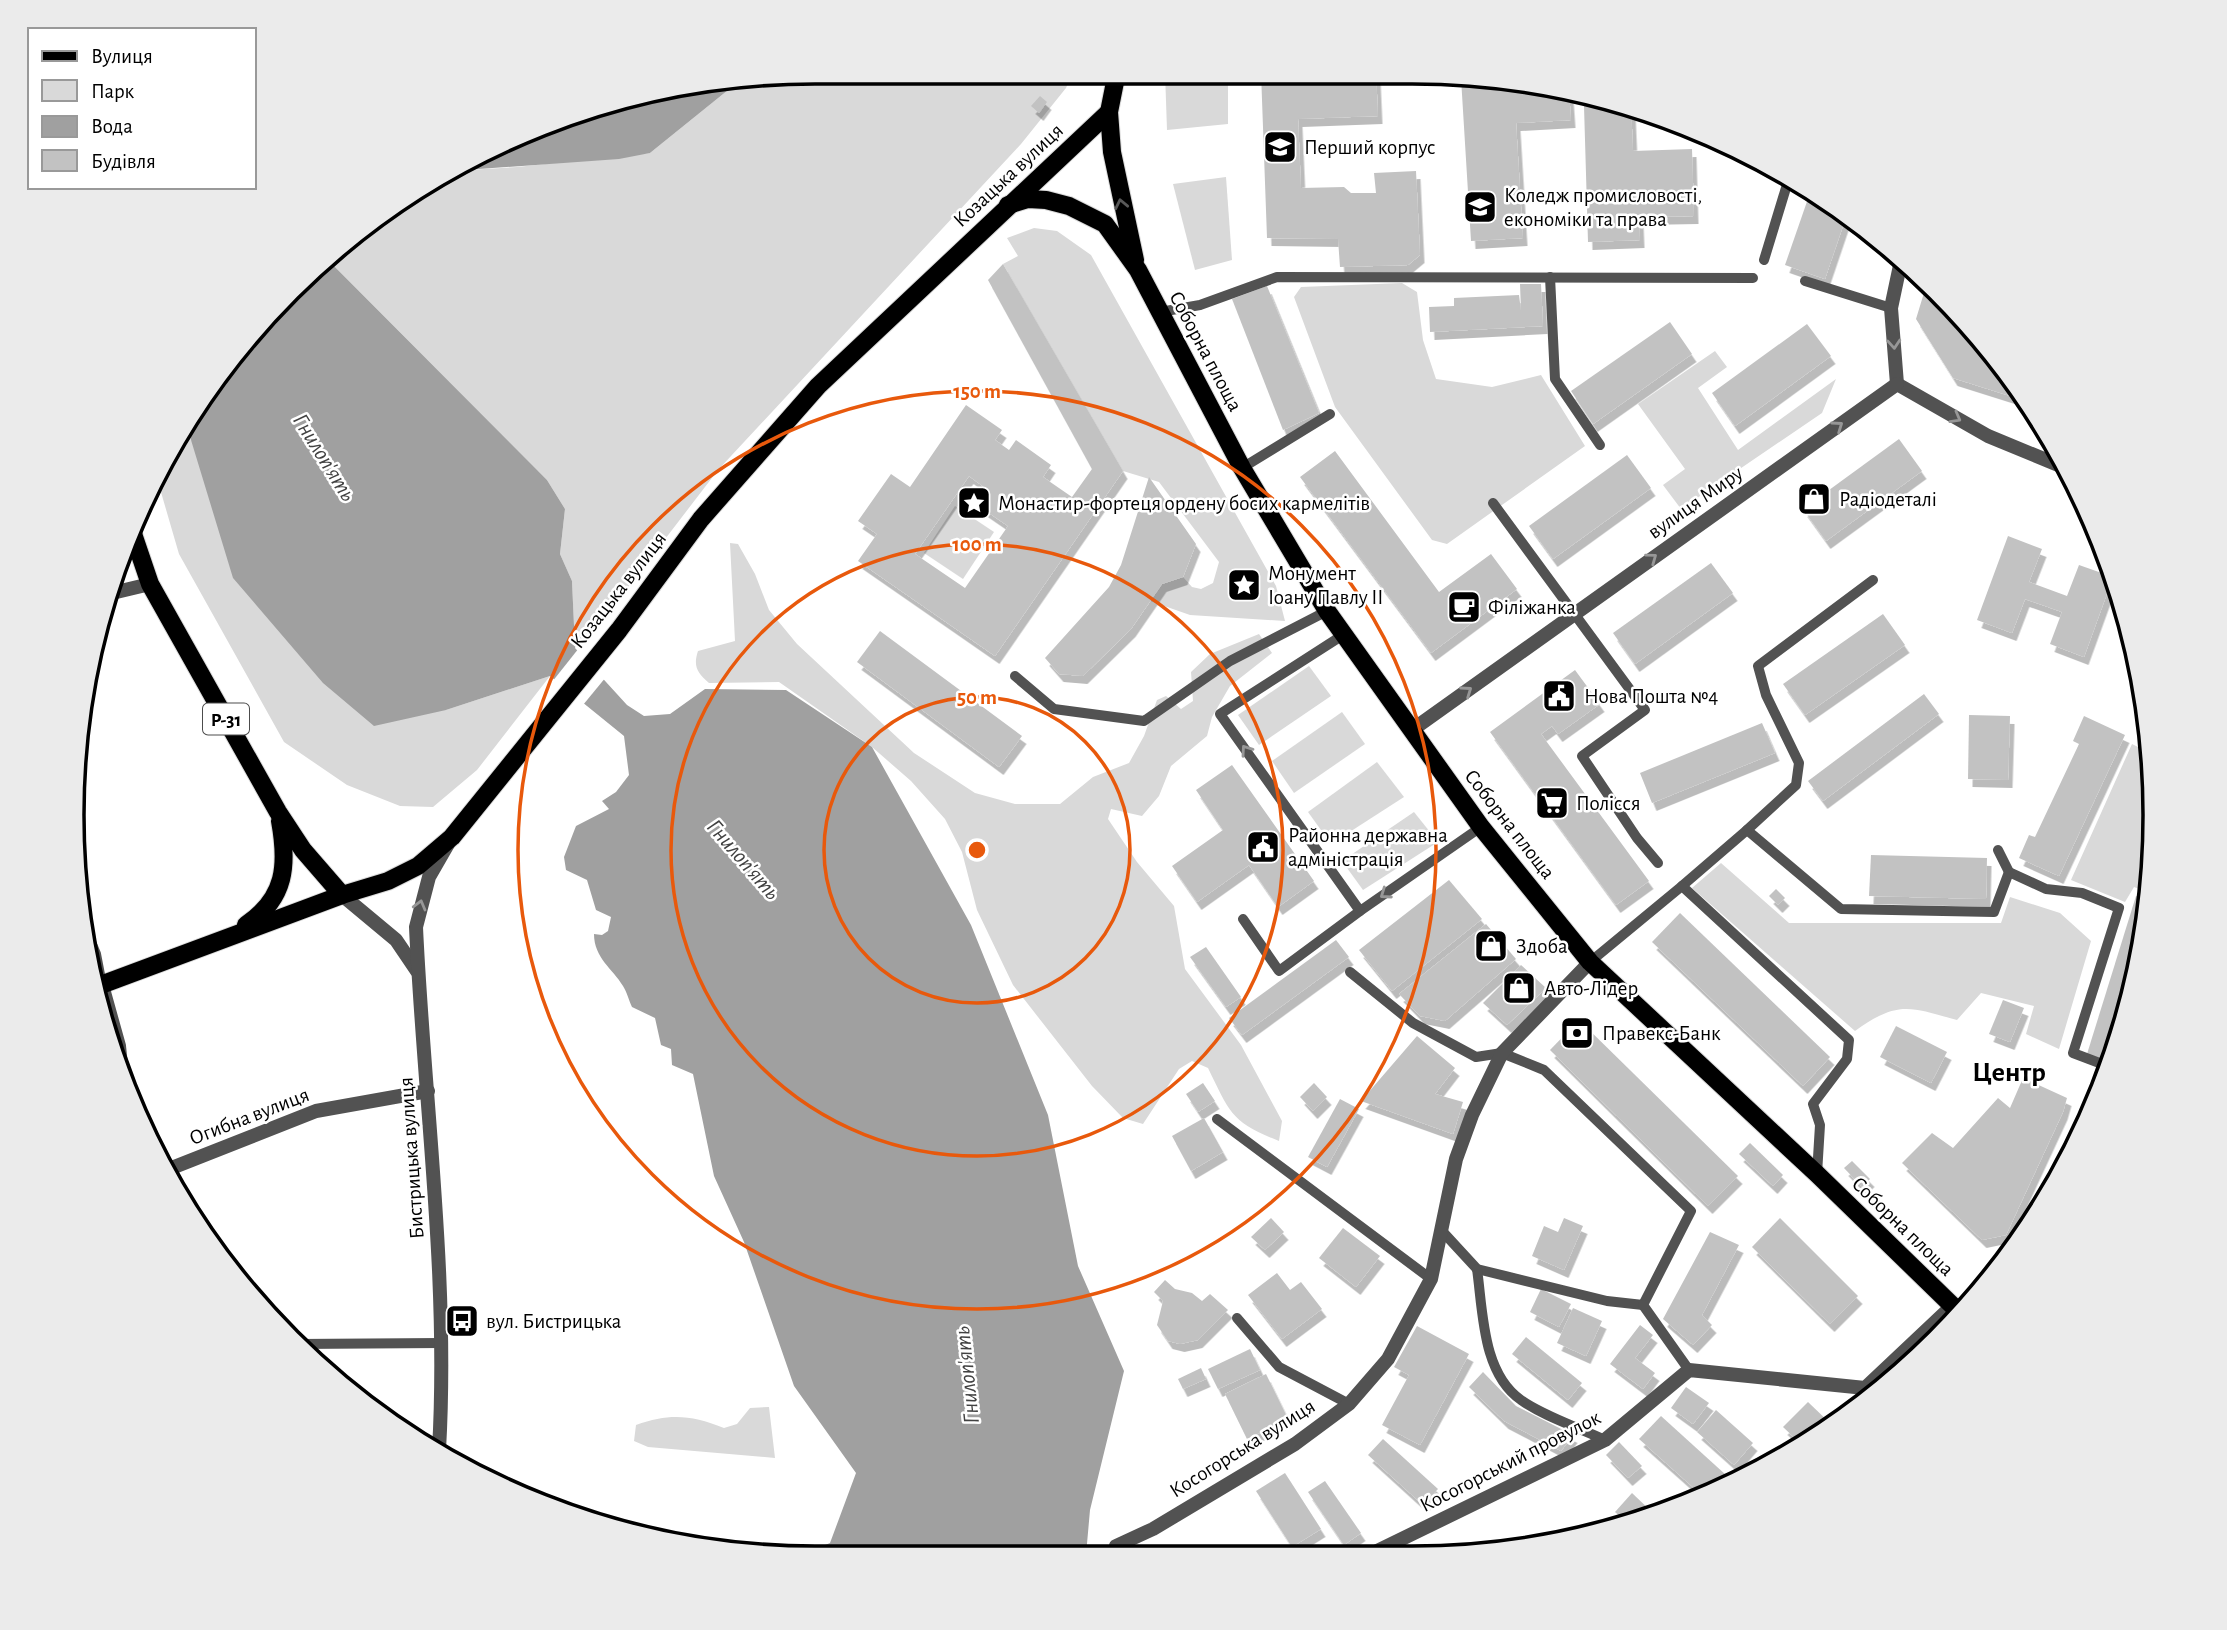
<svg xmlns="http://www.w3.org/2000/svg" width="2227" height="1630" font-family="'Alegreya Sans',sans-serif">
	<defs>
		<filter id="shadow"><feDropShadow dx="4.5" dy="8" stdDeviation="0" flood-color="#0004"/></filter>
	</defs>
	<rect width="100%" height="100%" fill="#fff"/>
	<g fill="#d9d9d9">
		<polygon points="815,72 1073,72 1066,88 1021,144 718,470 626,590 575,648 572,581 560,554 565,509 547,480 329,261 402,197 451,171 517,167 650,153 738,82"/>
		<polygon points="1165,72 1228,72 1228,124 1167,130"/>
		<polygon points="1226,177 1232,260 1195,270 1173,184"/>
		<polygon points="1034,228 1057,231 1091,255 1276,586 1285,621 1190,615 1150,601 1162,584 1183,577 1192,587 1201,589 1213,583 1219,562 1159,482 1123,471 1003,264 1018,256 1007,238"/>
		<polygon points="1402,283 1417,292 1423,340 1436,379 1492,387 1541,375 1585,446 1447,544 1432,540 1335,407 1294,297 1301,287"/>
		<polygon points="1715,351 1727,367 1698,388 1738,450 1836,379 1822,413 1681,509 1663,485 1685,469 1638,404"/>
		<polygon points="189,425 191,440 446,710 550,676 477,770 433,807 400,806 347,785 284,742 179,554 156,475"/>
		<polygon points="955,506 994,532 963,579 924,553"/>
		<path d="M730 543 738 544 755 574 769 610 797 644 914 753 975 793 1015 804H1060L1093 777 1129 763 1144 736 1157 700 1166 696 1181 709 1193 701 1191 672 1210 654 1259 634 1272 653 1230 686 1212 717 1207 736 1171 766 1159 796 1142 816 1111 809 1108 819 1137 862 1174 906 1185 969 1241 1045 1282 1121 1279 1141C1231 1122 1230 1113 1208 1068L1192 1061 1179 1069 1143 1124 1123 1118 1092 1086 1013 985 977 910 962 852 945 819 911 781 872 747 779 682 709 683C697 673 693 666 698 651L735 641Z"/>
		<polygon points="1309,666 1331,696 1259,745 1238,715"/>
		<polygon points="1342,712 1365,744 1294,793 1272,761"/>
		<polygon points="2132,744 2152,754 2154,766 2150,893 2134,887 2125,902 2071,880"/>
		<polygon points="1377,762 1404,797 1331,844 1308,812"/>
		<polygon points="1414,812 1438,842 1363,890 1342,861"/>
		<path d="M1721 863 1789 923H2001L2010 897 2060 913 2091 941 2059 1049 2026 1034 2034 1006 1981 993 1957 1020C1910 1007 1898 1000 1855 1031L1692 888Z"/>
		<path d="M769 1407 775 1458 648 1447 634 1441 636 1425C670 1413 691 1415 724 1428L737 1424 750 1408Z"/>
	</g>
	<g fill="#a0a0a0">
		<polygon points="738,82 650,153 619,159 451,171 530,128 622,97"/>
		<path d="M329 261 547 480 565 509 560 554 572 581 575 648 627 705 644 716 670 714 705 689 786 690 872 747 971 925 1048 1115 1078 1266 1124 1371 1090 1510 1086 1555 798 1556 830 1543 856 1473 794 1386 744 1242 714 1176 693 1074 672 1065 671 1049 661 1045 655 1018 632 1007C629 1001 627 992 623 986 613 969 594 958 594 934L602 935 608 931 611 917 596 910 587 880 566 870 564 857 576 826 609 809 602 801 616 792 629 775 624 736 550 676 446 710 374 726 323 683 233 578 191 440 189 425 256 325Z"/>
	</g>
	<polygon fill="#fff" points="579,648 606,677 583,705 552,682"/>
	<g fill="#c2c2c2" fill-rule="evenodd" filter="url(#shadow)">
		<polygon points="1261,72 1376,72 1378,116 1298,119 1301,188 1344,187 1351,193 1376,193 1374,173 1416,171 1420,255 1408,265 1340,267 1338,239 1267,238"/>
		<polygon points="1461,78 1569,92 1571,120 1516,123 1523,238 1471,241"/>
		<polygon points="1040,96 1047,102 1039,113 1031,106"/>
		<polygon points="1584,106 1631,106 1633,151 1692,149 1694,216 1639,217 1640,240 1588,242"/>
		<polygon points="1811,190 1847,214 1825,279 1785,265"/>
		<path d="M1003 264 1123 471 995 656 858 561 877 534 858 521 891 474 910 487 966 405 1002 430 995 440 1009 450 1016 440 1051 465 1043 477 1072 497 1092 469 988 280ZM969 476 984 487 973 502 1008 526 965 588 915 554Z"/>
		<polygon points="1927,283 1969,327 1967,336 1981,340 2001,362 2026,401 1953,378 1916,319"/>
		<polygon points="1520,284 1541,284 1543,326 1430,332 1429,307 1454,306 1454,298 1519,295 1521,311"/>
		<polygon points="1267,286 1319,413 1283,430 1232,299"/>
		<polygon points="1670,322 1692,354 1593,424 1571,391"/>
		<polygon points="1807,324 1831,356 1735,426 1712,393"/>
		<polygon points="1899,439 1922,471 1826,541 1803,509"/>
		<polygon points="1335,451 1439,592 1491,554 1517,589 1431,653 1300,477"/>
		<polygon points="1627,455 1651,488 1553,559 1529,526"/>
		<polygon points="1149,477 1196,544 1183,577 1162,584 1131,629 1083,676 1059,674 1045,658 1109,587 1121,565"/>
		<polygon points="2008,536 2042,549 2029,582 2067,596 2079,565 2113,577 2084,657 2050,644 2062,612 2025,599 2012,633 1977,620"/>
		<polygon points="1711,563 1733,593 1635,664 1613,633"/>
		<polygon points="1883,614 1905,645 1805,715 1783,684"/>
		<polygon points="880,631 1022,736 999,767 857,662"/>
		<polygon points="1575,670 1600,704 1558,734 1552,726 1541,734 1649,881 1616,905 1490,732"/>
		<polygon points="1924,694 1939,714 1823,801 1808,781"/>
		<polygon points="1969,715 2010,716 2008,780 1968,779"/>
		<polygon points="2084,716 2125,735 2059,876 2019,858 2029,835 2035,837 2079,744 2073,741"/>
		<polygon points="1762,723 1775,753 1652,803 1640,773"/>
		<polygon points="1232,765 1314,881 1278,907 1249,865 1197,902 1172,866 1223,830 1196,790"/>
		<polygon points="1871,855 1987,858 1986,899 1869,896"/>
		<polygon points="1449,880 1482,919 1392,991 1359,950"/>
		<polygon points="1776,889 1785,898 1778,905 1769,896"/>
		<polygon points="2136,896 2149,900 2149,912 2112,1062 2087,1054"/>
		<polygon points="1680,913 1830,1057 1803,1086 1652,942"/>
		<polygon points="1486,924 1516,959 1445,1021 1420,1016 1399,994"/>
		<polygon points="1336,940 1349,957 1242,1035 1229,1018"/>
		<polygon points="1206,947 1241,997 1226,1007 1190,957"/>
		<polygon points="1521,965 1546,988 1507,1025 1483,1003"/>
		<polygon points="2003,1000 2024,1008 2010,1042 1989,1034"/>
		<polygon points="1579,1020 1738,1176 1708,1206 1550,1050"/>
		<polygon points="1896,1026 1947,1052 1931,1083 1880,1057"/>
		<polygon points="1417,1036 1455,1068 1435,1094 1463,1102 1453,1134 1361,1101"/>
		<polygon points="2023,1078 2067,1098 2063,1112 2006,1235 1982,1240 1902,1163 1932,1133 1953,1148 1998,1098 2010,1108"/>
		<polygon points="1203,1083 1215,1101 1198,1112 1186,1094"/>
		<polygon points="1314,1083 1327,1097 1313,1111 1300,1097"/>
		<polygon points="1340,1099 1359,1109 1327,1167 1308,1157"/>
		<polygon points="1204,1118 1223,1152 1191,1171 1172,1136"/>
		<polygon points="1750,1143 1783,1175 1773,1186 1739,1154"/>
		<polygon points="1852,1161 1870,1179 1862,1187 1844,1168"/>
		<polygon points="1271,1218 1284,1232 1265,1250 1251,1237"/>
		<polygon points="1564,1218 1583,1226 1564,1270 1532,1256 1544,1226 1558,1232"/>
		<polygon points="1780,1218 1858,1296 1830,1324 1752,1247"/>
		<polygon points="208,1220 208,1238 198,1221"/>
		<polygon points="1343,1228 1380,1256 1356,1287 1319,1258"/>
		<polygon points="1710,1232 1739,1245 1702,1315 1712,1325 1693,1345 1663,1319"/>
		<polygon points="1277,1273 1290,1290 1301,1282 1322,1309 1282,1339 1248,1295"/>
		<polygon points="1165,1280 1175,1289 1192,1293 1202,1301 1210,1294 1228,1310 1198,1340 1180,1344 1168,1341 1157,1325 1163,1301 1154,1292"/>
		<polygon points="1541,1289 1571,1304 1559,1327 1530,1312"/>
		<polygon points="1573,1308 1602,1321 1586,1356 1557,1343"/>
		<polygon points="1640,1325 1653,1335 1635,1358 1655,1373 1643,1389 1610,1364"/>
		<polygon points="1417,1326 1469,1354 1420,1445 1382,1425 1409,1375 1394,1367"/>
		<polygon points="1526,1337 1582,1383 1568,1400 1512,1354"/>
		<polygon points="1250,1349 1260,1370 1218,1389 1208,1369"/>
		<polygon points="1201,1368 1206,1379 1183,1389 1178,1379"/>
		<polygon points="1483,1372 1516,1406 1573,1435 1561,1451 1504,1421 1469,1387"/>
		<polygon points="1266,1374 1288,1419 1247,1439 1225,1394"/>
		<polygon points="1686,1387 1709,1403 1693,1424 1671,1408"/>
		<polygon points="1808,1402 1831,1424 1799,1442 1783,1427"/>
		<polygon points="1716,1410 1753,1443 1734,1465 1697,1432"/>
		<polygon points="1661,1416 1726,1475 1704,1497 1639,1439"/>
		<polygon points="1383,1439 1438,1489 1423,1505 1368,1455"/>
		<polygon points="1619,1442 1642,1466 1628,1478 1606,1455"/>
		<polygon points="1285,1473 1321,1529 1292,1547 1256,1491"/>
		<polygon points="1325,1481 1361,1533 1344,1545 1308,1492"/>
		<polygon points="1632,1493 1653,1513 1625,1521 1615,1512"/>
		<polygon points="1548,1537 1550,1541 1532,1546 1532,1544"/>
		<polygon points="1520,1543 1522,1548 1497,1552"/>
	</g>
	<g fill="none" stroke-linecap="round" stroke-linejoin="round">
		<defs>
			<g id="primary">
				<polyline points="1117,72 1109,112 1112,152 1135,260"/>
				<polyline points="1008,205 1028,199 1046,200 1069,206 1105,224 1138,270 1242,468 1327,611 1481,827 1590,962 1817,1174 1961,1314"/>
				<polyline points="132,531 150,584 278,812 303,850 342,895"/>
				<path d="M246 925C286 898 288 865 280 821"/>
				<polyline points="98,986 342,895 388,881 418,866 452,837 619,630 701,519 818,386 1109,112"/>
			</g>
		</defs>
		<use href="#primary" stroke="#dbdbdb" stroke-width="20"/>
		<g stroke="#525252" stroke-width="10">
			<polyline points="1764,260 1789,178"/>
			<polyline points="1550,277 1555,379 1600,445"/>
			<polyline points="1805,281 1891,308"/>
			<polyline points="1160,312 1200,305 1277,277 1753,278"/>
			<polyline points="1242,468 1330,414"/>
			<polyline points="1493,503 1645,710 1582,756 1637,838 1658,863"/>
			<polyline points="1873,580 1758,666 1766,695 1799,763 1796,785 1747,830 1841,909 1994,912 2009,872"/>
			<polyline points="1343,635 1220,714 1360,911 1481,827"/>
			<polyline points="1015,676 1054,709 1144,721 1230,661 1327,611"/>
			<polyline points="1998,850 2009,872 2046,889 2082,893 2119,908 2073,1053 2110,1067"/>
			<polyline points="1682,886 1747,830"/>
			<polyline points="78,911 96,954 102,985"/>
			<polyline points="1243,919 1279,971 1360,911"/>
			<polyline points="1590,962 1682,886 1849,1040 1847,1059 1813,1104 1820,1125 1817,1174"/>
			<polyline points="1350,972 1413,1023 1476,1057 1502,1053 1544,1070 1691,1211 1643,1305 1607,1301 1477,1269 1442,1231"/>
			<polyline points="1217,1119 1431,1279"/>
			<path d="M1477 1269C1483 1311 1482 1373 1521 1400 1543 1416 1580 1428 1605 1440"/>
			<polyline points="1643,1305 1689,1370"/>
			<polyline points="1237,1318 1279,1367 1349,1404"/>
			<polyline points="297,1344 441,1343"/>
		</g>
		<g stroke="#525252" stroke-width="14">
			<polyline points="1897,384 1988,436 2068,469"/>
			<polyline points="1897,384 1891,308 1902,256"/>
			<polyline points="108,594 150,584"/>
			<polyline points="1412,730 1897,384"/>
			<polyline points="102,985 119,1046 122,1075"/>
			<polyline points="169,1169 316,1111 428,1091"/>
			<polyline points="1373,1553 1605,1440 1689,1370 1865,1388 1952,1306"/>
			<polyline points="1116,1554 1116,1546 1153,1529 1295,1444 1349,1404 1388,1359 1431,1279 1456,1159 1472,1115 1502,1053 1590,962"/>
		</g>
		<g stroke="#525252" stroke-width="14">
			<polyline points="342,895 396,940 417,971"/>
			<path d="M439 1450C449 1276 424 1101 416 927L429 877 448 844"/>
		</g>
		<use href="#primary" stroke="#000" stroke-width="18"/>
	</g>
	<defs><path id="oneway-chevron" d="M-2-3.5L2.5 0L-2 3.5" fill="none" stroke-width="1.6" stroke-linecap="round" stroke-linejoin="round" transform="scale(1.75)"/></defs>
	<use stroke="#595959" href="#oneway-chevron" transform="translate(1121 204) rotate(-102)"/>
	<g stroke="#979797">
		<use href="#oneway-chevron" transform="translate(1894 344) rotate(86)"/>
		<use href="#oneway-chevron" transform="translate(1956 418) rotate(29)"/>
		<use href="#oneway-chevron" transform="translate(1838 426) rotate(-35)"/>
		<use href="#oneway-chevron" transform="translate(1652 558) rotate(-36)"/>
		<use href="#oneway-chevron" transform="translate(1467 691) rotate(-35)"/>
		<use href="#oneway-chevron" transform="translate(1246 750) rotate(-125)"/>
		<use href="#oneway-chevron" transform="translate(1385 894) rotate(145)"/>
		<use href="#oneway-chevron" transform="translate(420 905) rotate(-75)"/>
	</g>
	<g fill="none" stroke="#e8590c" stroke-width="3.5">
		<circle cx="977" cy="850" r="153"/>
		<circle cx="977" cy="850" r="306"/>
		<circle cx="977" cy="850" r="459"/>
	</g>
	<defs>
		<symbol id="university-square" viewBox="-11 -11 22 22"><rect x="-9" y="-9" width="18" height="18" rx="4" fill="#000" stroke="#fff"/><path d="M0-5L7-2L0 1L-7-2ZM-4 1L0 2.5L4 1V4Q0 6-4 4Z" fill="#fff"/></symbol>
		<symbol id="shop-square" viewBox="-11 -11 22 22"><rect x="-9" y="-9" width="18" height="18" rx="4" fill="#000" stroke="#fff"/><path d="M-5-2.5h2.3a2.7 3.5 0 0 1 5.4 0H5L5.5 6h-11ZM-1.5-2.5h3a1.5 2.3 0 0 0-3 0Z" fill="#fff"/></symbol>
		<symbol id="sight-square" viewBox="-11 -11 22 22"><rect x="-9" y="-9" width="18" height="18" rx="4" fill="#000" stroke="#fff"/><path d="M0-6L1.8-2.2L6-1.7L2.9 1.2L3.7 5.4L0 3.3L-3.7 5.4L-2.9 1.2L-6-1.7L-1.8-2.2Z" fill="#fff"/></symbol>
		<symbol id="cafe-square" viewBox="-11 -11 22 22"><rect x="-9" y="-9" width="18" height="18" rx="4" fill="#000" stroke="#fff"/><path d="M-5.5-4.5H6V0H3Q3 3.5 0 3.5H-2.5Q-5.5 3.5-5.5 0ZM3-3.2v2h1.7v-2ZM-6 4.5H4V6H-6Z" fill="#fff"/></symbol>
		<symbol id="civic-square" viewBox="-11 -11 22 22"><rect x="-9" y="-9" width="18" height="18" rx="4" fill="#000" stroke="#fff"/><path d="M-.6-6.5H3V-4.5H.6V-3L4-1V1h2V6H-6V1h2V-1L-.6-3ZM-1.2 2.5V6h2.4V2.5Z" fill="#fff"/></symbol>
		<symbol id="supermarket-square" viewBox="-11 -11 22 22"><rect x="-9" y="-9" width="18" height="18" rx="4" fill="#000" stroke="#fff"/><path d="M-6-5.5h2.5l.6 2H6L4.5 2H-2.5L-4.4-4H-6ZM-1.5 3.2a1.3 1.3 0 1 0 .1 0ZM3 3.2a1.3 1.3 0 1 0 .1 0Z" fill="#fff"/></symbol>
		<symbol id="bank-square" viewBox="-11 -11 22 22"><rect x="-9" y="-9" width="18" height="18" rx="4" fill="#000" stroke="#fff"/><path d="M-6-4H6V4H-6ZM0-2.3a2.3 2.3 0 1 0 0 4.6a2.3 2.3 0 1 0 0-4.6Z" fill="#fff"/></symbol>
		<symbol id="bus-square" viewBox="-11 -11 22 22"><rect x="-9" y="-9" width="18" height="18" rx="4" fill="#000" stroke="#fff"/><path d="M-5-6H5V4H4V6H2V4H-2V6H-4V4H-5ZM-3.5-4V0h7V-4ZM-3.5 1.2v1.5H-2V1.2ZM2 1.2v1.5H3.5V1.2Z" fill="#fff"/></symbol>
	</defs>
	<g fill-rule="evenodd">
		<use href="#university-square" x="1261" y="128" width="38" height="38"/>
		<use href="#university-square" x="1461" y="188" width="38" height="38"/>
		<use href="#shop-square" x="1795" y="480" width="38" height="38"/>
		<use href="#sight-square" x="955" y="484" width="38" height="38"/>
		<use href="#sight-square" x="1225" y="566" width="38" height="38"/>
		<use href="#cafe-square" x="1445" y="588" width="38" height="38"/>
		<use href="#civic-square" x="1540" y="677" width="38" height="38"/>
		<use href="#supermarket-square" x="1533" y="784" width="38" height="38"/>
		<use href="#civic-square" x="1244" y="828" width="38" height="38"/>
		<use href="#shop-square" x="1472" y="927" width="38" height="38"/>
		<use href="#shop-square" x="1500" y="969" width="38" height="38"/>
		<use href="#bank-square" x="1558" y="1014" width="38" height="38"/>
		<use href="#bus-square" x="443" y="1302" width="38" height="38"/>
	</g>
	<g text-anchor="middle" stroke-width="5" stroke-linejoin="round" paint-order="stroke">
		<rect fill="#fff" stroke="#4c4c4c" stroke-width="2" x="203" y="703.5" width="46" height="31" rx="5"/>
		<g font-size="19" font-weight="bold" fill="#000">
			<text x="226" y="726">Р-31</text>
		</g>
		<g font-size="21" fill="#000" stroke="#fff" text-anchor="start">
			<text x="1304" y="154">Перший корпус</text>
			<text x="1504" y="202">Коледж промисловості,<tspan x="1504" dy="24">економіки та права</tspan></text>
			<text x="1839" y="506">Радіодеталі</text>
			<text x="998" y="510">Монастир-фортеця ордену босих кармелітів</text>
			<text x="1268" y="580">Монумент<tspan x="1268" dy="24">Іоану Павлу ІІ</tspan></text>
			<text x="1488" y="614">Філіжанка</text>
			<text x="1584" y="703">Нова Пошта №4</text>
			<text x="1576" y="810">Полісся</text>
			<text x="1288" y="842">Районна державна<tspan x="1288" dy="24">адміністрація</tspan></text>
			<text x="1516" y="953">Здоба</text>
			<text x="1544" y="995">Авто-Лідер</text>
			<text x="1602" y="1040">Правекс-Банк</text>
			<text x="486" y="1328">вул. Бистрицька</text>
		</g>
		<g font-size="21" fill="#000" stroke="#fff">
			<text transform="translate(1008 175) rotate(-43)" y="7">Козацька вулиця</text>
			<text transform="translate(1206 351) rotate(62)" y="7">Соборна площа</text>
			<text transform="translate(1695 502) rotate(-35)" y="7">вулиця Миру</text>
			<text transform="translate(618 590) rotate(-52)" y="7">Козацька вулиця</text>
			<text transform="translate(1510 824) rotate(52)" y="7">Соборна площа</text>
			<text transform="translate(249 1116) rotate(-21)" y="7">Огибна вулиця</text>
			<text transform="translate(411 1158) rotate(-94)" y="7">Бистрицька вулиця</text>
			<text transform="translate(1903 1226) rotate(44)" y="7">Соборна площа</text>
			<text transform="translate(1242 1448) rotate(-32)" y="7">Косогорська вулиця</text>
			<text transform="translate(1510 1461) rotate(-27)" y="7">Косогорський провулок</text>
		</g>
		<g font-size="23" font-style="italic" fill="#414141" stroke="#fff">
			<text transform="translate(325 457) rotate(58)" y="8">Гнилоп'ять</text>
			<text transform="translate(744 859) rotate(49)" y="8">Гнилоп'ять</text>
			<text transform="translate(966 1375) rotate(-96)" y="8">Гнилоп'ять</text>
		</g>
		<g font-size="28" font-weight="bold" fill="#000" stroke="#fff">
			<text x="2009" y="1081">Центр</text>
		</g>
	</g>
	<path d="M0 0H2227V1630H0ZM815 84H1412A731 731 0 0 1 2143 815V815A731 731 0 0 1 1412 1546H815A731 731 0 0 1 84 815V815A731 731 0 0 1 815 84Z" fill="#ebebeb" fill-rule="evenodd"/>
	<path fill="none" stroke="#000" stroke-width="3.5" d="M815 84H1412A731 731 0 0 1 2143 815V815A731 731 0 0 1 1412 1546H815A731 731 0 0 1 84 815V815A731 731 0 0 1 815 84Z"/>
	<circle cx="977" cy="850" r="10" fill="#e8590c" stroke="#fff" stroke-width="3.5"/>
	<g font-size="21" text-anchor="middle" font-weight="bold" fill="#e8590c" stroke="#fff" stroke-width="5" stroke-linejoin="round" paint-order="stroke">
		<text x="977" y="398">150 m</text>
		<text x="977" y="551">100 m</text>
		<text x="977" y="704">50 m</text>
	</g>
	<rect x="28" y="28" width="228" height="161" fill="#ffffff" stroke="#999999" stroke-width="2"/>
	<rect x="42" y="51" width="35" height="10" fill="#000000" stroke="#999999" stroke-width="2"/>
	<text x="91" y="63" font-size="21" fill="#000000">Вулиця</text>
	<rect x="42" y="80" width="35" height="21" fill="#d9d9d9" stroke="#999999" stroke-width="2"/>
	<text x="91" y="98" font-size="21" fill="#000000">Парк</text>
	<rect x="42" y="116" width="35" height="21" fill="#a0a0a0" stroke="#999999" stroke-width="2"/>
	<text x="91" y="133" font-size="21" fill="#000000">Вода</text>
	<rect x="42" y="150" width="35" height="21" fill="#c2c2c2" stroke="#999999" stroke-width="2"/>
	<text x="91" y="168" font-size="21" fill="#000000">Будівля</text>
</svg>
